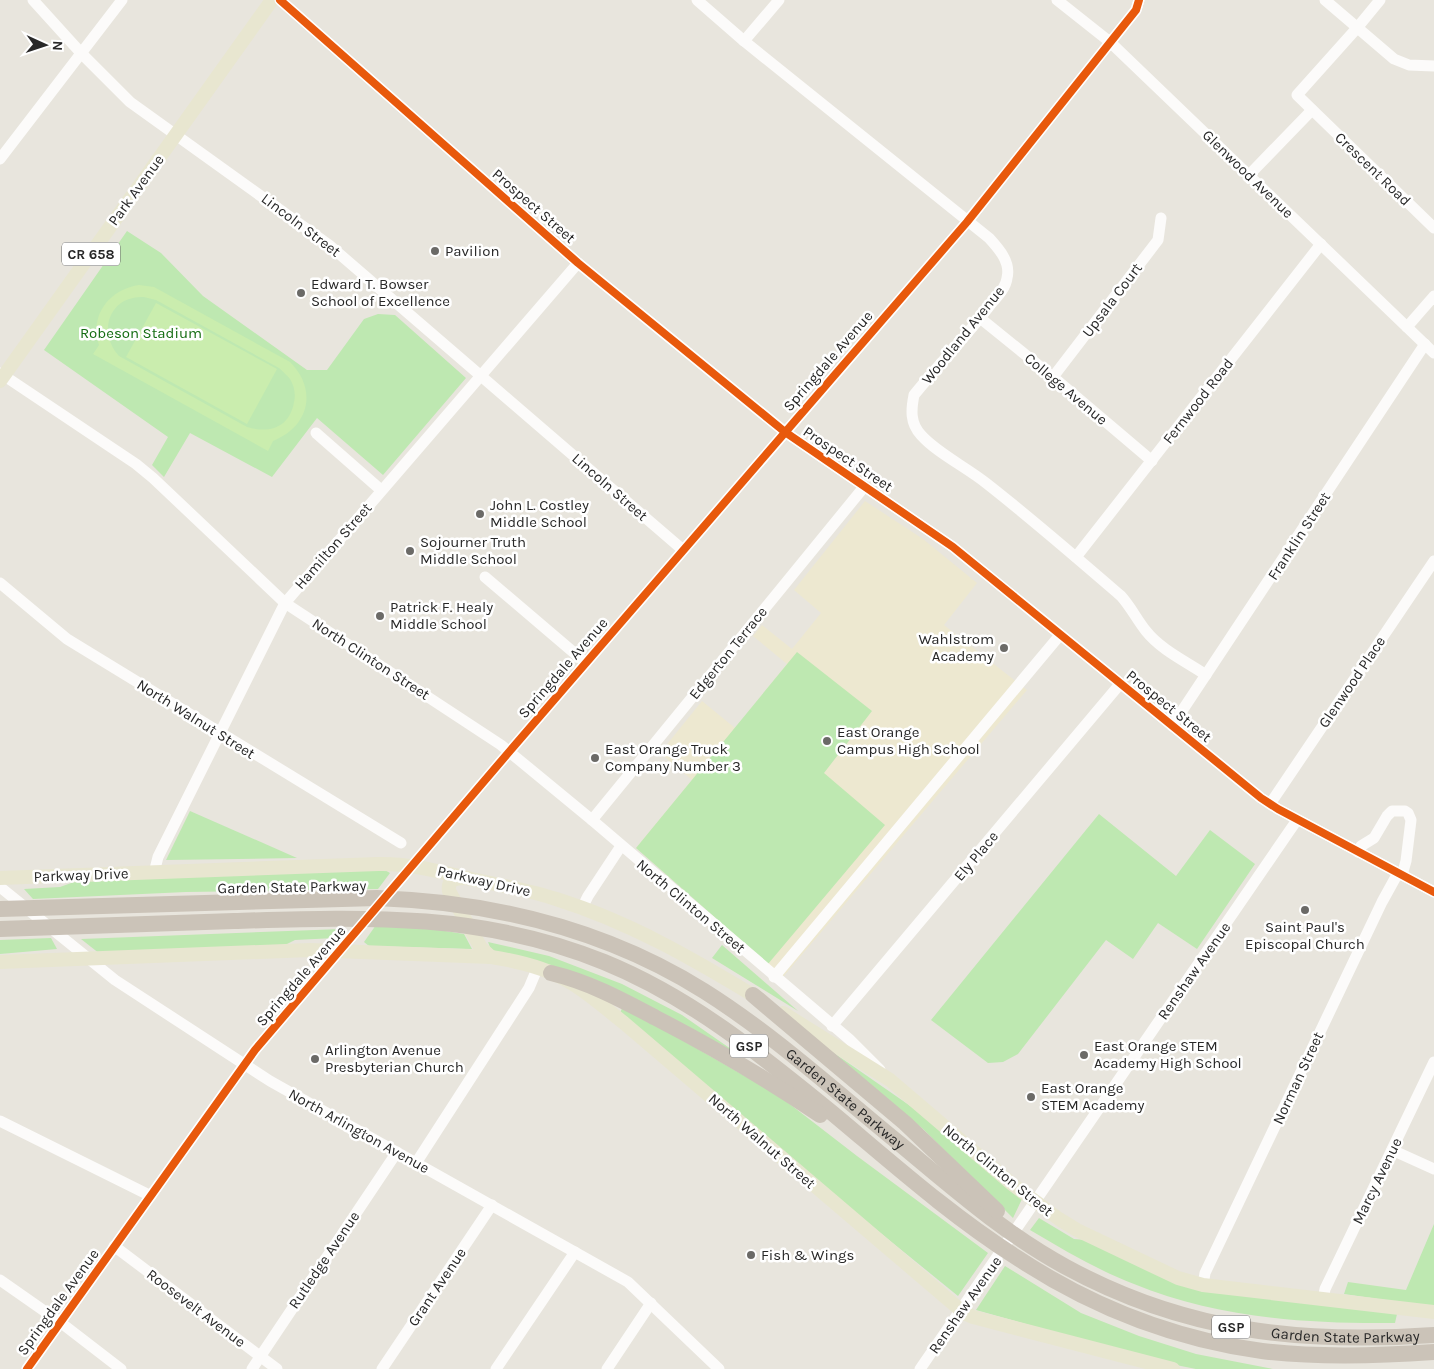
<svg xmlns="http://www.w3.org/2000/svg" width="1434" height="1369" font-family="Karla,sans-serif">
	<rect width="100%" height="100%" fill="#e8e5dd"/>
	<polygon fill="#ede8d0" points="865,501 923,539 977,583 944,625 1027,690 783,977 636,848 692,780 660,753 702,701 735,728 787,664 753,636 762,625 792,649 821,613 794,590"/>
	<g fill="#bee8b1">
		<polygon points="127,231 161,253 203,296 307,370 327,370 364,319 378,314 395,315 466,378 383,475 317,418 272,477 190,433 164,477 152,465 168,437 44,350"/>
		<polygon points="797,652 872,711 824,773 885,825 768,964 636,848"/>
		<polygon points="190,811 297,858 166,860"/>
		<polygon points="1099,814 1176,876 1210,830 1255,864 1197,949 1158,923 1133,959 1106,940 1018,1054 1003,1062 988,1063 931,1020"/>
		<polygon points="385,870 390,873 378,889 186,892 33,899 24,889 60,887 74,882 223,875"/>
		<polygon points="376,925 427,928 464,934 472,949 369,946 364,942"/>
		<polygon points="342,929 335,938 295,940 285,945 100,954 81,939"/>
		<polygon points="51,938 57,949 0,954 0,940"/>
		<polygon points="488,942 549,956 622,984 682,1015 767,1074 596,983 492,952"/>
		<polygon points="722,945 798,1011 712,958"/>
		<polygon points="623,1006 778,1095 857,1156 988,1253 958,1296 771,1144 620,1013"/>
		<polygon points="811,1037 919,1112 1022,1199 1013,1218 923,1129"/>
		<path d="M1039 1218 1074 1239 1085 1240 1158 1275 1397 1314 1395 1323C1307 1324 1217 1318 1134 1284 1097 1270 1064 1250 1030 1230Z"/>
		<polygon points="1434,1224 1434,1305 1420,1305 1344,1294 1348,1282 1406,1290"/>
		<polygon points="1005,1266 1081,1313 1139,1336 1196,1354 1273,1369 1196,1369 1161,1362 976,1310"/>
	</g>
	<g fill="#caedae" fill-rule="evenodd">
		<path d="M139 285 154 287 290 362C318 390 309 427 273 441L268 451 93 354 99 345C89 315 110 289 139 285ZM144 297 156 300 279 368C283 372 287 375 290 379 294 385 296 395 294 402 290 427 270 434 247 427L119 356C105 341 103 316 121 303 128 298 136 297 144 297Z"/>
		<polygon points="156,303 277,369 247,424 126,357"/>
	</g>
	<g fill="none" stroke-linecap="round" stroke-linejoin="round">
		<g stroke="#fcfbfa" stroke-width="11">
			<polyline points="33,0 81,53 130,102 329,245 683,550"/>
			<polyline points="280,0 578,263 785,432 953,547 1261,798 1278,809 1434,892"/>
			<path d="M697 0 744 41 989 238C999 249 1011 262 1007 278 1006 288 997 297 991 304 967 336 939 364 914 395 911 410 910 423 921 435 937 453 966 467 986 483 1032 519 1077 558 1121 596 1131 607 1137 620 1146 631 1161 650 1187 662 1206 675"/>
			<polyline points="1057,0 1110,42 1434,353"/>
			<polyline points="1325,0 1394,59 1409,65 1434,66"/>
			<polyline points="1380,0 1357,28 1297,95 1434,228"/>
			<polyline points="744,41 779,0"/>
			<polyline points="0,159 122,0"/>
			<polyline points="1249,175 1312,110"/>
			<polyline points="980,318 1053,377 1152,461"/>
			<polyline points="1407,327 1434,296"/>
			<polyline points="0,373 136,464 153,478 285,603 501,745 592,820 849,1039 880,1070"/>
			<polyline points="1053,377 1158,240 1161,218"/>
			<polyline points="316,433 381,490"/>
			<polyline points="1076,557 1321,244"/>
			<polyline points="485,577 586,663"/>
			<polyline points="0,583 67,639 401,843"/>
			<polyline points="1172,726 1425,344"/>
			<polyline points="1270,804 1434,561"/>
			<polyline points="592,820 864,487"/>
			<polyline points="1358,852 1361,846 1374,838 1387,816 1392,811 1405,811 1408,813 1411,820 1406,861 1402,875"/>
			<polyline points="154,873 158,857 285,603 578,263"/>
			<polyline points="0,887 115,980 270,1081 628,1282 719,1369"/>
			<polyline points="582,908 588,896 621,846"/>
			<polyline points="774,977 1060,635"/>
			<polyline points="832,1026 1120,684"/>
			<polyline points="0,1121 151,1196"/>
			<polyline points="1392,1150 1434,1169"/>
			<polyline points="416,1163 529,988 537,969"/>
			<polyline points="114,1246 277,1369"/>
			<polyline points="0,1280 60,1322 121,1369"/>
			<polyline points="1203,1285 1205,1273 1382,902 1398,873"/>
			<polyline points="1323,1300 1325,1289 1434,1062"/>
			<polyline points="27,1369 255,1050 509,752 967,222 1136,10 1139,0"/>
			<polyline points="252,1369 397,1152"/>
			<polyline points="382,1369 492,1205"/>
			<polyline points="496,1369 575,1252"/>
			<polyline points="607,1369 651,1303"/>
			<polyline points="920,1369 1297,820"/>
		</g>
		<g stroke="#e8e6d0" stroke-width="14">
			<polyline points="0,381 272,0"/>
			<path d="M0 878 378 864C410 863 440 872 471 879 500 885 529 890 556 899 630 922 695 960 761 1000"/>
			<path d="M466 878C457 878 447 879 449 891L481 948 491 957"/>
			<path d="M0 962 310 950 491 957C517 961 546 968 568 981 588 992 606 1009 624 1023L964 1313 973 1317 1173 1369"/>
			<polyline points="783,1013 890,1080 1012,1184 1059,1219 1077,1230 1178,1278 1203,1285 1434,1312"/>
		</g>
		<g stroke="#cbc3b8" stroke-width="16">
			<path id="s1" d="M0 909 377 898C492 902 605 929 704 991 774 1035 836 1092 900 1144 953 1188 1005 1234 1066 1267 1185 1332 1301 1344 1434 1335"/>
			<path d="M0 929C78 926 156 924 234 921 363 917 482 912 604 962 690 997 760 1054 831 1112 891 1162 950 1215 1016 1257 1090 1306 1174 1339 1262 1351 1319 1358 1377 1356 1434 1352"/>
			<path d="M551 973C589 982 622 1000 656 1018 712 1047 767 1079 820 1115"/>
			<polyline points="753,995 905,1123 997,1211"/>
		</g>
		<defs>
			<g id="cycleway">
				<polyline points="280,0 578,263 785,432 953,547 1261,798 1278,809 1434,892"/>
				<polyline points="27,1369 255,1050 509,752 967,222 1136,10 1139,0"/>
			</g>
		</defs>
		<use href="#cycleway" stroke="#fff" stroke-width="11"/>
		<use href="#cycleway" stroke="#e8590c" stroke-width="8"/>
	</g>
	<g fill="#6b6a67" stroke="#fff" stroke-width="2">
		<circle cx="435" cy="251" r="5"/>
		<circle cx="301" cy="293" r="5"/>
		<circle cx="480" cy="514" r="5"/>
		<circle cx="410" cy="551" r="5"/>
		<circle cx="380" cy="616" r="5"/>
		<circle cx="1004" cy="648" r="5"/>
		<circle cx="827" cy="741" r="5"/>
		<circle cx="595" cy="758" r="5"/>
		<circle cx="1305" cy="910" r="5"/>
		<circle cx="1084" cy="1055" r="5"/>
		<circle cx="315" cy="1059" r="5"/>
		<circle cx="1031" cy="1097" r="5"/>
		<circle cx="751" cy="1255" r="5"/>
	</g>
	<g text-anchor="middle" stroke-width="5" stroke-linejoin="round" paint-order="stroke">
		<g fill="#fff" stroke="#686868" stroke-width="1">
			<rect x="62" y="242.5" width="58" height="23" rx="4"/>
			<rect x="730" y="1034.5" width="38" height="23" rx="4"/>
			<rect x="1212" y="1315.5" width="38" height="23" rx="4"/>
		</g>
		<g font-size="14" font-weight="bold" fill="#282828">
			<text x="91" y="259">CR 658</text>
			<text x="749" y="1051">GSP</text>
			<text x="1231" y="1332">GSP</text>
		</g>
		<g font-size="15" fill="#282828" stroke="#fff">
			<text transform="translate(1373 169) rotate(44)" y="5">Crescent Road</text>
			<text transform="translate(1248 174) rotate(44)" y="5">Glenwood Avenue</text>
			<text transform="translate(136 190) rotate(-54)" y="5">Park Avenue</text>
			<text transform="translate(534 206) rotate(41)" y="5">Prospect Street</text>
			<text transform="translate(301 225) rotate(37)" y="5">Lincoln Street</text>
			<text transform="translate(1112 300) rotate(-53)" y="5">Upsala Court</text>
			<text transform="translate(963 335) rotate(-51)" y="5">Woodland Avenue</text>
			<text transform="translate(828 361) rotate(-49)" y="5">Springdale Avenue</text>
			<text transform="translate(1066 389) rotate(40)" y="5">College Avenue</text>
			<text transform="translate(1198 401) rotate(-52)" y="5">Fernwood Road</text>
			<text transform="translate(848 459) rotate(34)" y="5">Prospect Street</text>
			<text transform="translate(610 487) rotate(41)" y="5">Lincoln Street</text>
			<text transform="translate(1299 536) rotate(-57)" y="5">Franklin Street</text>
			<text transform="translate(333 546) rotate(-49)" y="5">Hamilton Street</text>
			<text transform="translate(728 653) rotate(-51)" y="5">Edgerton Terrace</text>
			<text transform="translate(371 659) rotate(33)" y="5">North Clinton Street</text>
			<text transform="translate(563 668) rotate(-49)" y="5">Springdale Avenue</text>
			<text transform="translate(1352 682) rotate(-56)" y="5">Glenwood Place</text>
			<text transform="translate(1169 706) rotate(39)" y="5">Prospect Street</text>
			<text transform="translate(196 719) rotate(32)" y="5">North Walnut Street</text>
			<text transform="translate(976 856) rotate(-50)" y="5">Ely Place</text>
			<text transform="translate(81 875) rotate(-2)" y="5">Parkway Drive</text>
			<text transform="translate(484 881) rotate(13)" y="5">Parkway Drive</text>
			<text transform="translate(292 887) rotate(-1)" y="5">Garden State Parkway</text>
			<text transform="translate(691 906) rotate(40)" y="5">North Clinton Street</text>
			<text transform="translate(1194 971) rotate(-55)" y="5">Renshaw Avenue</text>
			<text transform="translate(301 976) rotate(-49)" y="5">Springdale Avenue</text>
			<text transform="translate(1298 1078) rotate(-65)" y="5">Norman Street</text>
			<text dy="5" stroke="none"><textPath href="#s1" startOffset="899">Garden State Parkway</textPath></text>
			<text transform="translate(359 1131) rotate(29)" y="5">North Arlington Avenue</text>
			<text transform="translate(762 1141) rotate(41)" y="5">North Walnut Street</text>
			<text transform="translate(998 1170) rotate(39)" y="5">North Clinton Street</text>
			<text transform="translate(1377 1181) rotate(-64)" y="5">Marcy Avenue</text>
			<text transform="translate(324 1260) rotate(-56)" y="5">Rutledge Avenue</text>
			<text transform="translate(437 1287) rotate(-56)" y="5">Grant Avenue</text>
			<text transform="translate(58 1302) rotate(-54)" y="5">Springdale Avenue</text>
			<text transform="translate(965 1305) rotate(-55)" y="5">Renshaw Avenue</text>
			<text transform="translate(196 1308) rotate(37)" y="5">Roosevelt Avenue</text>
			<text dy="5" stroke="none"><textPath href="#s1" startOffset="1468">Garden State Parkway</textPath></text>
		</g>
		<g font-size="15" fill="#282828" stroke="#fff" text-anchor="start">
			<text x="445" y="256">Pavilion</text>
			<text x="311" y="289">Edward T. Bowser<tspan x="311" dy="17">School of Excellence</tspan></text>
			<text x="490" y="510">John L. Costley<tspan x="490" dy="17">Middle School</tspan></text>
			<text x="420" y="547">Sojourner Truth<tspan x="420" dy="17">Middle School</tspan></text>
			<text x="390" y="612">Patrick F. Healy<tspan x="390" dy="17">Middle School</tspan></text>
			<text x="994" y="644" text-anchor="end">Wahlstrom<tspan x="994" dy="17">Academy</tspan></text>
			<text x="837" y="737">East Orange<tspan x="837" dy="17">Campus High School</tspan></text>
			<text x="605" y="754">East Orange Truck<tspan x="605" dy="17">Company Number 3</tspan></text>
			<text x="1305" y="932" text-anchor="middle">Saint Paul's<tspan x="1305" dy="17">Episcopal Church</tspan></text>
			<text x="1094" y="1051">East Orange STEM<tspan x="1094" dy="17">Academy High School</tspan></text>
			<text x="325" y="1055">Arlington Avenue<tspan x="325" dy="17">Presbyterian Church</tspan></text>
			<text x="1041" y="1093">East Orange<tspan x="1041" dy="17">STEM Academy</tspan></text>
			<text x="761" y="1260">Fish &amp; Wings</text>
		</g>
		<g font-size="15" fill="#136c11" stroke="#fff">
			<text x="141" y="338">Robeson Stadium</text>
		</g>
	</g>
	<g transform="translate(45 45) rotate(93)" stroke="#ffffff" stroke-width="4" paint-order="stroke">
	<path d="M0-4L9 19L0 12L-9 19Z" fill="#282828"/>
	<text y="-8" font-size="14" font-weight="bold" text-anchor="middle" fill="#282828">N</text>
	</g>
</svg>
